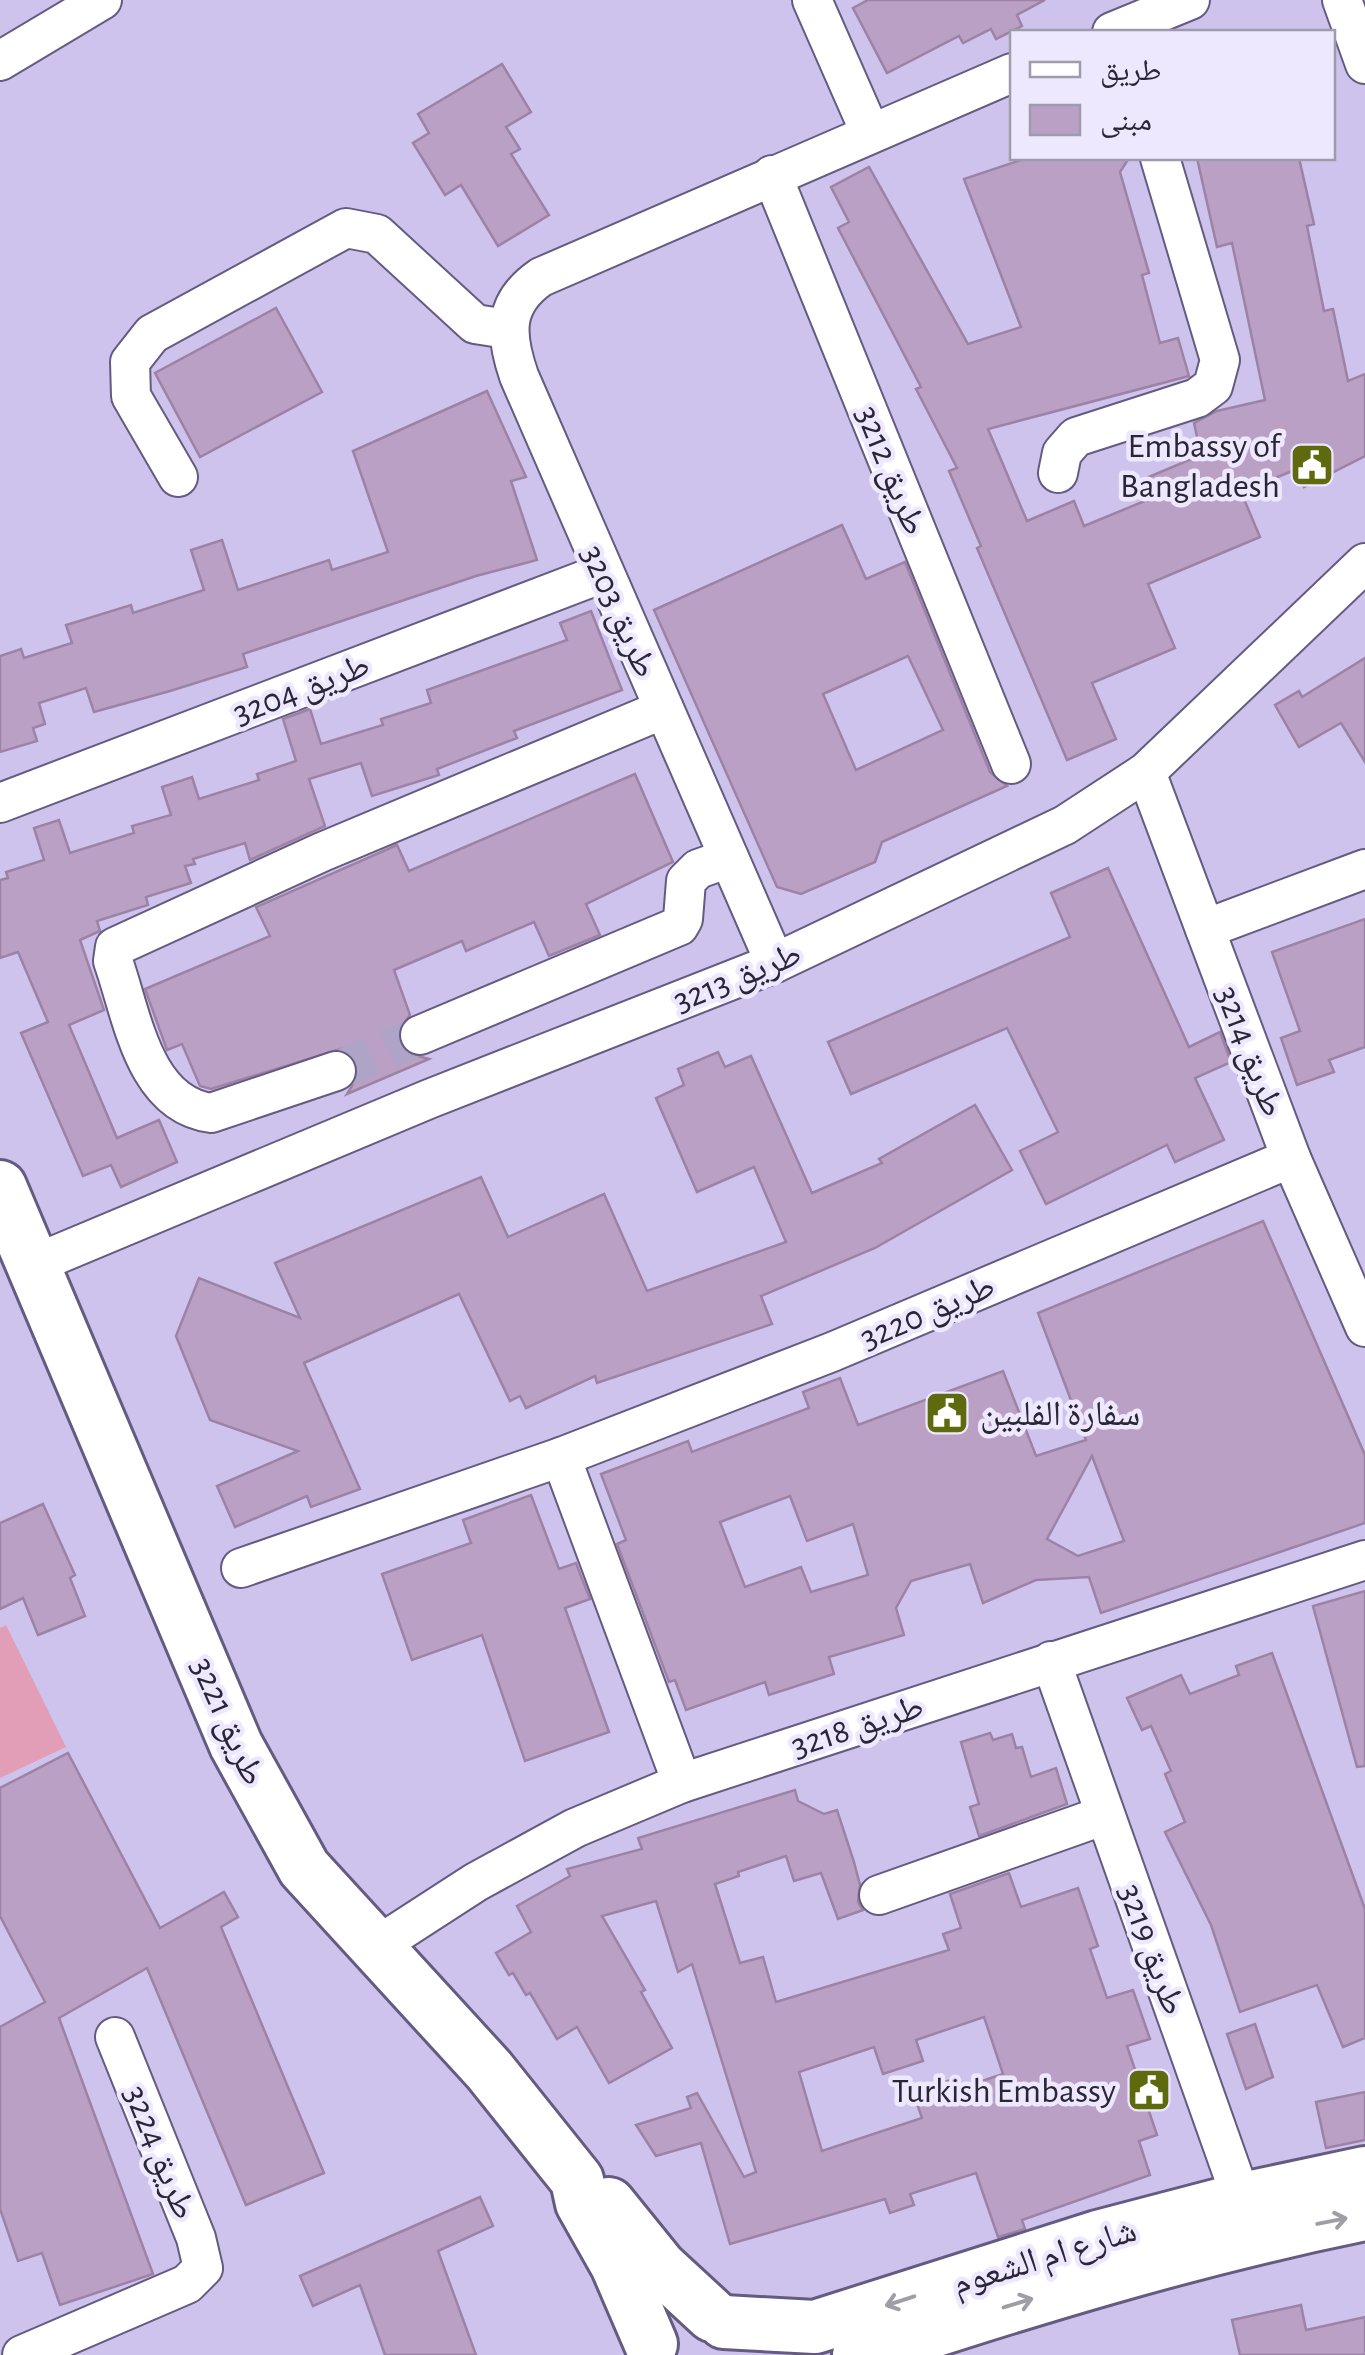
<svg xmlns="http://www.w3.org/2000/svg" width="1365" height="2355" font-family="'Alegreya Sans','Noto Naskh Arabic',sans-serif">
	<rect width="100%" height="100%" fill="#cec3ed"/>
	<polygon fill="#e29eb6" points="6,1625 66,1747 0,1778 0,1628"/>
	<g fill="#baa0c4" stroke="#9c83a6" stroke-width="2.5" fill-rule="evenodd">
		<polygon points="868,0 1045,0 1017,15 1022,26 996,39 991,29 963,43 959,36 887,73 853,8"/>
		<polygon points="502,64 531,112 506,127 520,149 511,154 549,215 498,246 461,185 445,195 413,143 429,133 418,114"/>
		<polygon points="1027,158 1129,158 1120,172 1149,273 1142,275 1160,343 1178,338 1189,376 988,429 1027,521 1074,501 1084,526 1152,498 1144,479 1201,455 1194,423 1217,411 1265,400 1232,243 1217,247 1197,158 1299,158 1314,224 1307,226 1324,311 1333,309 1348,381 1365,374 1365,456 1304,487 1297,469 1241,492 1260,537 1148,584 1175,648 1092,683 1116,739 1067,760 977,548 981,546 949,471 957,468 916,389 921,387 838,228 849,222 831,187 869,167 968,344 1021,327 964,179"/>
		<polygon points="276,308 322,392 200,457 155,373"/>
		<polygon points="487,391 526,477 511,481 537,560 476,576 243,654 247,667 170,691 94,712 86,688 39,703 45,724 33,728 37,741 0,752 0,656 21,649 24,658 72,643 66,625 131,605 133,613 204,590 191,550 222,540 238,590 329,560 332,570 388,552 353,451"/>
		<path d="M842 525 866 579 905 562 990 772 1007 786 882 842 875 862 801 894 777 887 654 610ZM908 656 943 730 856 770 823 694Z"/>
		<polygon points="591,611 622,690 514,731 517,738 437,769 439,775 372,796 361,763 309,779 325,826 250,860 245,843 193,859 195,864 185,866 191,883 146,897 148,905 97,921 100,931 80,940 104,1010 69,1025 117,1138 159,1120 177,1162 121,1187 111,1165 83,1176 21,1033 48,1022 18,952 0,958 0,880 8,878 6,872 44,860 34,828 59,820 70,853 134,833 132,826 171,815 162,787 192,777 199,799 259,780 257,774 296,761 283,719 310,709 321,744 383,725 381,719 431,703 427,690 567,640 560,623"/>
		<polygon points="1365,658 1365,762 1341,723 1299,747 1275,705 1299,691 1302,697"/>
		<polygon points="635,774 673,862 586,904 600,935 549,956 534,922 466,951 462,941 394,970 410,1015 398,1031 399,1043 407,1053 429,1059 347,1094 358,1076 358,1065 341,1049 211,1089 200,1086 182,1044 167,1050 145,989 270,936 256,907 397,845 409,871"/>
		<polygon points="1108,868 1189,1047 1220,1032 1231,1062 1195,1078 1224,1140 1175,1162 1167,1145 1046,1204 1020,1151 1058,1132 1007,1028 851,1094 828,1042 1070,937 1051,893"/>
		<polygon points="1365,919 1365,1047 1329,1060 1334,1072 1297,1085 1281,1038 1300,1031 1272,952"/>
		<polygon points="718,1052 725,1067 751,1056 812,1193 882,1163 879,1159 975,1105 1012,1170 875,1248 761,1296 772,1324 597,1383 595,1376 526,1408 520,1396 510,1401 459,1294 304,1363 360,1489 311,1507 307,1496 235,1527 217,1486 298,1451 210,1420 176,1336 199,1278 300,1318 275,1263 481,1177 508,1237 604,1194 647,1291 786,1242 754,1167 697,1192 656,1098 684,1085 678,1069"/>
		<path d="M1263 1221 1365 1455V1523L1101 1613 1089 1577 1036 1580 983 1603 970 1564 911 1581 896 1608 904 1635 829 1657 834 1674 769 1695 765 1682 686 1710 675 1680 669 1682 617 1544 626 1540 601 1474 688 1441 692 1452 809 1408 803 1392 840 1378 858 1425 1003 1371 1036 1456 1086 1440 1038 1313ZM1092 1456 1124 1541 1078 1556 1047 1539ZM790 1496 807 1541 853 1524 868 1575 811 1592 801 1567 745 1587 720 1522Z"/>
		<polygon points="531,1495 559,1569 576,1563 590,1599 565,1608 609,1732 525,1761 482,1635 412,1660 382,1574 471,1543 463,1520"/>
		<polygon points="43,1504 75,1575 70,1578 85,1616 38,1635 23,1598 0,1609 0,1523"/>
		<polygon points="1365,1591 1365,1766 1357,1767 1313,1606"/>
		<polygon points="1272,1653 1365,1909 1365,2038 1343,2047 1317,1985 1240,2012 1211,1925 1165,1832 1185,1822 1165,1774 1171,1771 1151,1726 1142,1730 1127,1698 1181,1675 1190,1694 1239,1675 1236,1666"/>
		<polygon points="990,1733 993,1740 1012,1734 1016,1748 1022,1747 1031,1777 1056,1768 1067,1804 979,1836 970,1807 979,1804 961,1742"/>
		<polygon points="68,1753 160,1928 224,1892 238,1917 221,1927 324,2173 246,2205 147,1968 59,2018 153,2274 60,2305 42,2253 18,2261 0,2209 0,2027 45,2002 0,1916 0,1788"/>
		<path d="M795 1790 798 1801 824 1814 837 1810 854 1862 860 1885 858 1902 863 1910 838 1919 821 1873 794 1881 786 1856 738 1872 739 1876 715 1884 740 1963 763 1957 776 2002 949 1950 943 1934 961 1928 950 1894 1009 1873 1021 1907 1078 1888 1098 1946 1090 1949 1107 1998 1133 1990 1150 2039 1127 2046 1157 2135 1139 2141 1150 2175 1022 2220 1025 2229 998 2237 976 2173 910 2194 914 2205 890 2213 885 2199 730 2244 701 2143 656 2156 636 2125 691 2108 687 2097 697 2093 744 2177 756 2172 692 1964 678 1972 656 1901 602 1916 645 1990 641 1992 672 2048 609 2083 577 2027 557 2039 530 1993 526 1995 513 1973 509 1975 496 1953 531 1932 517 1906 570 1876 567 1869 642 1849 638 1838ZM984 2017 1003 2074 955 2090 951 2080 913 2092 922 2118 822 2151 799 2072 874 2047 883 2074 923 2061 916 2040Z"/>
		<polygon points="1255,2024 1273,2077 1246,2089 1227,2034"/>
		<polygon points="1365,2092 1365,2140 1326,2148 1316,2102"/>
		<polygon points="480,2197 493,2226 438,2251 476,2355 385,2355 360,2285 313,2306 300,2276"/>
		<polygon points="1301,2305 1306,2330 1365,2317 1365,2355 1240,2355 1232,2320"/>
	</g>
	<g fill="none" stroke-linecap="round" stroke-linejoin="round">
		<polyline stroke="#ada4c8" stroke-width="38" stroke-dasharray="38 19" stroke-linecap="butt" points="336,1071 420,1035"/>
		<defs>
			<g id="street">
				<polyline points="812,0 870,132"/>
				<polyline points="1342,0 1365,64"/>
				<polyline points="1112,32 1190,0"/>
				<polyline points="0,61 102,0"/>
				<polyline points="772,175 1011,764"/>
				<polyline points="1058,473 1062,453 1076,437 1197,398 1213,386 1220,360 1160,158"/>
				<polyline points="178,477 131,396 130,362 152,334 346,228 377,234 475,324 507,329"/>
				<polyline points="1146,772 1291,1158 1365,1327"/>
				<polyline points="0,803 603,573"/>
				<polyline points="1205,929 1365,869"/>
				<path d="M775 963 519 376C505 335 502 304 541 277L1012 73"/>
				<polyline points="420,1035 679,926 683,919 686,881 698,869 729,858"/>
				<path d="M336 1071 211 1113C143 1104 132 1014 113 961L115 947 322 852 664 709"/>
				<polyline points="32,1265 429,1099 775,963 1065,825 1146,772 1365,563"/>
				<polyline points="561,1457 682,1783"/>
				<polyline points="241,1568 561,1457 832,1352 1291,1158"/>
				<polyline points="1051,1661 1249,2220"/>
				<polyline points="879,1895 1105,1815"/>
				<polyline points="374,1948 476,1882 575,1828 682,1783 1365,1560"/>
				<polyline points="22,2355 187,2284 203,2268 196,2238 115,2037"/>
			</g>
			<g id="secondary">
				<polyline points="0,1187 236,1745 304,1868 489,2070 577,2180 582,2203 617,2265 651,2344"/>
				<polyline points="609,2204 660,2267 712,2315"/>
				<polyline points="724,2322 815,2327 1098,2237 1243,2199 1365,2173"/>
				<path d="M859 2355C1026 2300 1192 2249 1365 2214"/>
			</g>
		</defs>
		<use href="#street" stroke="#655b80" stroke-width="42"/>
		<use href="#secondary" stroke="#655b80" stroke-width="58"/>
		<use href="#street" stroke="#fff" stroke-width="38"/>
		<use href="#secondary" stroke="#fff" stroke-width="52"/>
	</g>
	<defs><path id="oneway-shaft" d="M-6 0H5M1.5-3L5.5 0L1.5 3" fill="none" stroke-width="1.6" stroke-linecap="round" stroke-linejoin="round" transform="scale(2.5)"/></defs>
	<g stroke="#9f9da5">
		<use href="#oneway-shaft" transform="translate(1332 2221) rotate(-11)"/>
		<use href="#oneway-shaft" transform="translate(900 2301) rotate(162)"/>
		<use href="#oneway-shaft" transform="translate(1018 2303) rotate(-17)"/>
	</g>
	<defs>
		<symbol id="civic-square" viewBox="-11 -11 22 22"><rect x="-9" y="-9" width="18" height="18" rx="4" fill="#5f690e" stroke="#ede8fd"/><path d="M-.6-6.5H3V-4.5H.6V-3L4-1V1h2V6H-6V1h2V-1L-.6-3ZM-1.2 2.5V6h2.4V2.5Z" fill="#fff"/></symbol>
	</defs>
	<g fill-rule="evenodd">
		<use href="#civic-square" x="1287" y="440" width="50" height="50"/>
		<use href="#civic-square" x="922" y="1388" width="50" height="50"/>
		<use href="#civic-square" x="1124" y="2065" width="50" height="50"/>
	</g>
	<g text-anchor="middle" stroke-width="9" stroke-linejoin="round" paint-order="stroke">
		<g font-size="35" fill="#2a2636" stroke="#ede8fd" text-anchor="end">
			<text x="1280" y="457">Embassy of<tspan x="1280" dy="40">Bangladesh</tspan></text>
			<text x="980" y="1425" text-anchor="start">سفارة الفلبين</text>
			<text x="1116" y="2102">Turkish Embassy</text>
		</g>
		<g font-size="35" fill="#2a2636" stroke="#ede8fd">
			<text transform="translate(892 470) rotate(68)" y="12">طريق 3212</text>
			<text transform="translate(620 611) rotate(66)" y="12">طريق 3203</text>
			<text transform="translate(301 688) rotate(-21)" y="12">طريق 3204</text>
			<text transform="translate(737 976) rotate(-22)" y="12">طريق 3213</text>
			<text transform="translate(1251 1051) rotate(69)" y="12">طريق 3214</text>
			<text transform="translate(927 1311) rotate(-23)" y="12">طريق 3220</text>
			<text transform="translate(229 1721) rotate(66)" y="12">طريق 3221</text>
			<text transform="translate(857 1725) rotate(-18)" y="12">طريق 3218</text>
			<text transform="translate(1153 1949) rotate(70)" y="12">طريق 3219</text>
			<text transform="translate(161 2152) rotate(68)" y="12">طريق 3224</text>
			<text transform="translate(1044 2256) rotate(-17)" y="12">شارع ام الشعوم</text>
		</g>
	</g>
	<rect x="1010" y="30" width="325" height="130" fill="#ede8fd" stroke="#9f9aad" stroke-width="2.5"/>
	<rect x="1030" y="62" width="50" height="15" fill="#ffffff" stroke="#9f9aad" stroke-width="2.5"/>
	<text x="1100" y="80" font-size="30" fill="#2a2636">طريق</text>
	<rect x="1030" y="105" width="50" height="30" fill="#baa0c4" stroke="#9f9aad" stroke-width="2.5"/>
	<text x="1100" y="130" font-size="30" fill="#2a2636">مبنى</text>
</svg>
